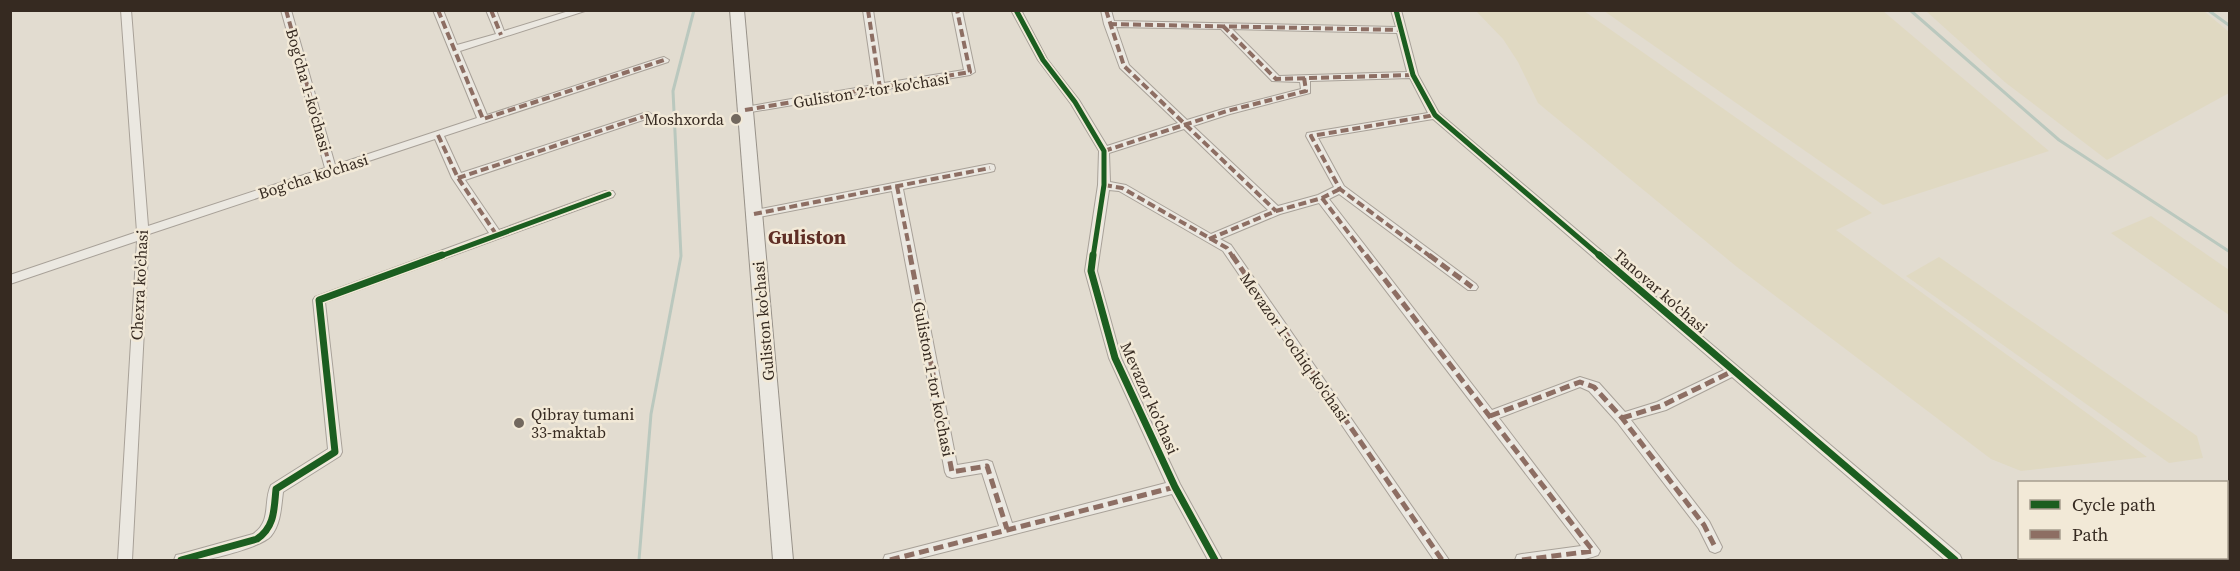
<svg xmlns="http://www.w3.org/2000/svg" width="2240" height="571" font-family="'Source Serif 4',serif">
	<rect width="100%" height="100%" fill="#e2dcd0"/>
	<g fill="#e0d9c2">
		<polygon points="1476,11 1584,11 1872,213 1836,230 2147,457 2021,471 1991,459 1737,267 1538,103 1518,62 1503,39"/>
		<polygon points="1604,11 1883,11 2049,151 1883,205"/>
		<polygon points="1926,11 2204,11 2229,32 2229,93 2107,160 2006,83"/>
		<polygon points="2151,216 2229,270 2229,315 2111,233"/>
		<polygon points="1939,257 2197,436 2203,458 2169,463 1906,276"/>
	</g>
	<g fill="none" stroke-linecap="round" stroke-linejoin="round">
		<g stroke="#bac8be" stroke-width="3">
			<polyline points="1910,10 2059,140 2230,252"/>
			<polyline points="2208,10 2230,26"/>
			<polyline points="639,560 651,414 681,256 673,91 694,10"/>
		</g>
		<defs>
			<g id="minor">
				<path d="M121 10H131L148 226 325 168 281 10H291L335 165 477 118 433 10H443L457 45 496 34 486 10H496L504 31 572 10H588L460 51 487 115 660 58 664 57 669 60 668 62 444 136 461 173 644 113 648 112 653 115 652 117 465 180 499 230 605 191H613L615 194 613 197 325 302 342 452 340 456 283 492C281 507 281 524 271 536 263 546 215 559 201 560 193 561 182 561 174 560L176 555 181 554 253 534C272 521 263 502 271 485L328 449 313 300 315 297 489 233 452 178 435 139 149 234 132 560H118L137 241 10 284V275L137 232Z"/>
				<polygon points="863,10 873,10 884,83 964,70 952,10 962,10 975,72 970,75 745,113 741,112 740,110 745,107 874,85"/>
				<path d="M1011 10H1021L1047 59 1079 100 1107 146 1178 123 1120 68 1104 24 1101 10H1111L1114 21 1396 27 1391 10H1401L1418 75 1439 113 1960 555 1962 560H1945L1732 377 1666 410 1631 420 1709 521 1722 547 1720 551 1715 553 1710 551 1699 529 1617 422 1589 391 1580 387 1499 418 1600 551 1598 555C1573 565 1541 560 1515 560L1517 555 1522 554 1581 546 1319 203 1280 214 1220 239 1231 245 1449 560H1434L1223 251 1119 191 1109 190 1097 271 1121 358 1180 484 1222 560H1208L1172 494 913 560H883L885 555 890 554 999 526 982 473 952 478 947 476 945 472 892 191 754 218 748 214 750 211 990 164 994 165 995 168 994 171 990 172 903 189 957 465 987 460 992 462 1012 523 1166 483 1109 358 1085 271 1098 185 1099 151 1071 104 1038 60ZM1116 27 1221 29 1272 81 1300 82 1301 89 1223 109 1187 120 1129 65ZM1232 29 1397 33 1407 72 1279 76ZM1410 78 1428 113 1307 133 1306 136 1334 187 1318 195 1278 206 1193 126 1230 114 1310 93V81ZM1433 119 1724 370 1657 402 1625 412 1599 383 1580 377 1492 410 1329 199 1339 194 1468 290H1476L1478 287 1476 284 1344 186 1318 138ZM1184 129 1268 210 1211 234 1126 185 1110 182 1109 153Z"/>
			</g>
			<polygon id="secondary" points="730,10 744,10 793,560 773,560"/>
		</defs>
		<use href="#minor" stroke="#a8a198" stroke-width="2"/>
		<use href="#secondary" stroke="#979188" stroke-width="2"/>
		<use href="#minor" fill="#ebe8e1" fill-rule="evenodd"/>
		<use href="#secondary" fill="#ebe8e1" fill-rule="evenodd"/>
		<g stroke="#8d6e63" stroke-width="4" stroke-dasharray="8 4" stroke-linecap="butt">
			<polyline points="286,10 331,170"/>
			<polyline points="438,10 483,119 664,60"/>
			<polyline points="491,10 501,35"/>
			<polyline points="868,10 880,88"/>
			<polyline points="1106,10 1124,66 1276,211"/>
			<polyline points="1109,24 1402,30"/>
			<polyline points="1223,26 1276,79 1413,75"/>
			<polyline points="745,110 970,72 957,10"/>
			<polyline points="438,135 458,178 496,234 502,232"/>
			<polyline points="1104,151 1227,111 1306,91 1304,77"/>
			<polyline points="458,178 648,115"/>
			<polyline points="1104,185 1122,188 1227,248 1233,257"/>
			<polyline points="897,186 911,257"/>
			<polyline points="1322,198 1367,257"/>
			<polyline points="754,214 990,168"/>
			<polyline points="1209,239 1276,211 1322,198 1340,189"/>
			<polyline points="1431,257 1340,189 1311,136 1435,115"/>
		</g>
		<g stroke="#8d6e63" stroke-width="5" stroke-dasharray="10 5" stroke-linecap="butt">
			<polyline points="910,255 952,472 987,466 1007,529"/>
			<polyline points="1232,255 1442,560"/>
			<polyline points="1366,255 1593,551 1522,560"/>
			<polyline points="1429,255 1472,287"/>
			<polyline points="1490,416 1580,382 1594,387 1622,418 1704,525 1715,547"/>
			<polyline points="1622,418 1661,406 1733,371"/>
			<polyline points="890,560 1175,487"/>
		</g>
		<defs>
			<g id="cycleway-far1">
				<polyline points="1016,10 1043,60 1075,102 1104,151 1104,185 1093,257"/>
				<polyline points="1396,10 1413,75 1435,115 1601,257"/>
				<polyline points="438,257 609,194"/>
			</g>
			<g id="cycleway">
				<polyline points="1093,255 1091,271 1115,358 1175,487 1215,560"/>
				<polyline points="1599,255 1955,560"/>
				<path d="M181 560 257 539C275 527 274 509 276 489L335 452 319 300 442 255"/>
			</g>
		</defs>
		<use href="#cycleway-far1" stroke="#f2e9d7" stroke-width="8"/>
		<use href="#cycleway" stroke="#f2e9d7" stroke-width="10"/>
		<use href="#cycleway-far1" stroke="#1b5e20" stroke-width="5"/>
		<use href="#cycleway" stroke="#1b5e20" stroke-width="7"/>
	</g>
	<g fill="#72685e" stroke="#f2e9d7" stroke-width="2">
		<circle cx="736" cy="119" r="6"/>
		<circle cx="519" cy="423" r="6"/>
	</g>
	<g text-anchor="middle" stroke-width="5" stroke-linejoin="round" paint-order="stroke">
		<g font-size="16" fill="#362a21" stroke="#f2e9d7">
			<text transform="translate(309 90) rotate(74)" y="6">Bog'cha 1-ko'chasi</text>
			<text transform="translate(871 90) rotate(-9)" y="6">Guliston 2-tor ko'chasi</text>
			<text transform="translate(313 176) rotate(-18)" y="6">Bog'cha ko'chasi</text>
			<text transform="translate(139 285) rotate(-87)" y="6">Chexra ko'chasi</text>
			<text transform="translate(1661 291) rotate(41)" y="6">Tanovar ko'chasi</text>
			<text transform="translate(763 321) rotate(-95)" y="6">Guliston ko'chasi</text>
			<text transform="translate(1295 347) rotate(55)" y="6">Mevazor 1-ochiq ko'chasi</text>
			<text transform="translate(934 379) rotate(79)" y="6">Guliston 1-tor ko'chasi</text>
			<text transform="translate(1150 398) rotate(66)" y="6">Mevazor ko'chasi</text>
		</g>
		<g font-size="16" fill="#362a21" stroke="#f2e9d7" text-anchor="end">
			<text x="724" y="125">Moshxorda</text>
			<text x="531" y="420" text-anchor="start">Qibray tumani<tspan x="531" dy="18">33-maktab</tspan></text>
		</g>
		<g font-size="20" font-weight="bold" fill="#5f2e25" stroke="#f2e9d7">
			<text x="807" y="244">Guliston</text>
		</g>
	</g>
	<rect width="2240" height="571" fill="none" stroke="#362a21" stroke-width="24"/>
	<rect x="2018" y="481" width="210" height="78" fill="#f2e9d7" stroke="#a79d8e" stroke-width="1.5"/>
	<rect x="2030" y="500" width="30" height="9" fill="#1b5e20" stroke="#a79d8e" stroke-width="1.5"/>
	<text x="2072" y="511" font-size="18" fill="#362a21">Cycle path</text>
	<rect x="2030" y="530" width="30" height="9" fill="#8d6e63" stroke="#a79d8e" stroke-width="1.5"/>
	<text x="2072" y="541" font-size="18" fill="#362a21">Path</text>
</svg>
